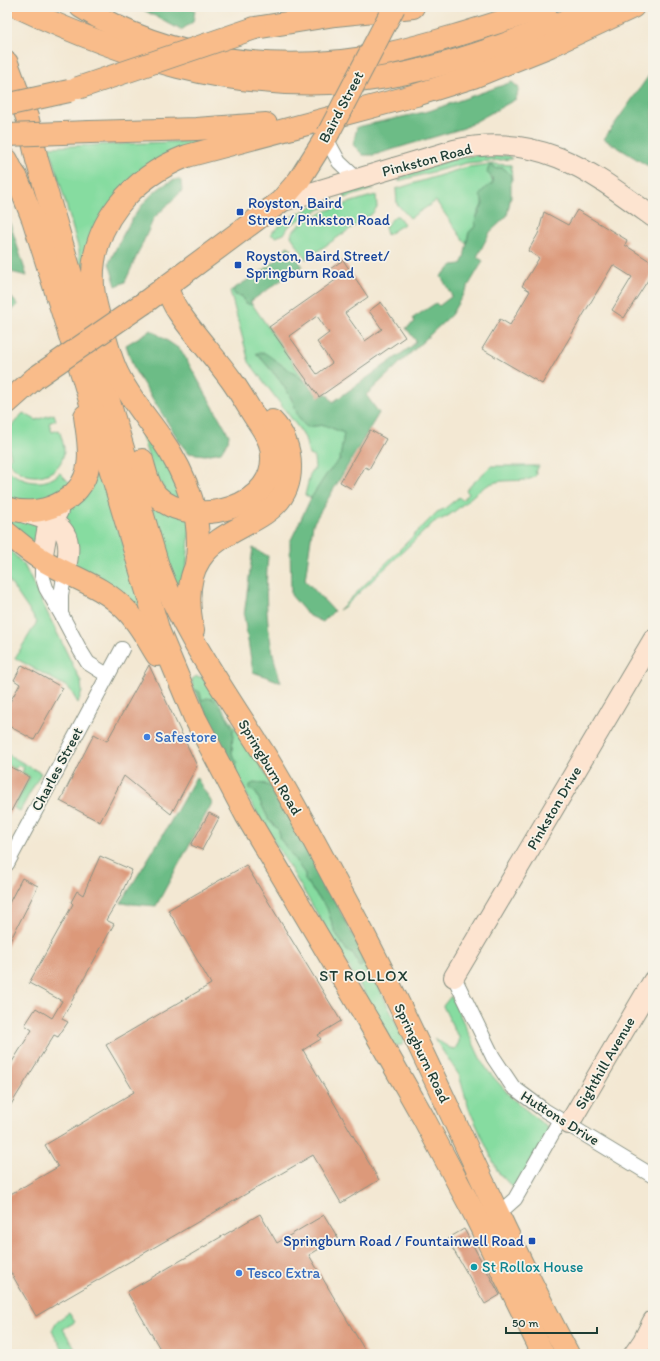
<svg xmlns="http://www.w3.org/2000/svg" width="660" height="1361" font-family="Itim,sans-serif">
	<rect width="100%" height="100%" fill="#f7f3e8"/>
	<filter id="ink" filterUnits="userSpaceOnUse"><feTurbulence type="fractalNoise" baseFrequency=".025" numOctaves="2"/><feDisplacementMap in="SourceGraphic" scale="8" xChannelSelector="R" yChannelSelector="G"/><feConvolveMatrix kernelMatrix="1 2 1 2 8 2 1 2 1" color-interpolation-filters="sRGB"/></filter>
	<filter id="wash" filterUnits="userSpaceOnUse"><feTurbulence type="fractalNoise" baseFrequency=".012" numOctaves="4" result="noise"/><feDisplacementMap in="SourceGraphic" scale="16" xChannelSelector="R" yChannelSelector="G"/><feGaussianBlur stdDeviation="0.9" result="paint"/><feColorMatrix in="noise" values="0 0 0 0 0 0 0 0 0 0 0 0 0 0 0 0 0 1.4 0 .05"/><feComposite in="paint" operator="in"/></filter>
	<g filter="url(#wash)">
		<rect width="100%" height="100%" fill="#f3e8d3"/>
		<g fill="#86dca0" stroke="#528c6a">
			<polygon points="218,140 128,186 90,292 79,270 79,250 52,155 47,147"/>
			<polygon points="476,155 510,156 512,159 467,163 398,181 402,176 451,160"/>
			<path d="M492 164 511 165 512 180C510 173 507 171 502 167L498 169 493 166H489L488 170 493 183C486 188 481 197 482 205L476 217V226L469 232 466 244 436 201 410 218 397 204 396 189 467 167Z"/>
			<polygon points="366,187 373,189 345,198 343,193"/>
			<path d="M376 195 377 207 372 214 306 259 291 236C296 217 357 200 376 195Z"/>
			<polygon points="332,197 334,203 304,217 289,226 284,234 276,237 270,234 289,218"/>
			<polygon points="395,216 398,216 404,224 387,235 385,227"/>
			<path d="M235 288 233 290 238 296H242L245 303 252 304 306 382 285 367 257 354C269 368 282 381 291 398 298 411 295 417 307 427L324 425 344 433 340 459 326 475 311 498 305 495 311 471 315 469 314 457 309 455 305 438 300 430 249 362 230 291Z"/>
			<path d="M23 413 36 420 54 414 56 420 49 423 52 432 59 430C61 436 63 442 64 448 65 471 40 482 22 473 16 470 12 465 7 461L11 457 7 442V431Z"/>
			<polygon points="143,418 189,502 168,496 152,469 138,422"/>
			<polygon points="96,459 150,626 73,568 63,524 69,505"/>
			<path d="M491 466H539L535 472 537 474 533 478C520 483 503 478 490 484 470 494 456 516 434 522L344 607 339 610 437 512 444 509 459 497 462 500 469 494 466 490Z"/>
			<path d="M7 469C22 483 44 488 60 473L74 487 50 504 7 499Z"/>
			<polygon points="148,494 191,516 184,598 173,585"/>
			<polygon points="7,517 38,522 39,547 7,523"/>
			<polygon points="7,551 11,551 24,565 81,682 82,692 78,703 69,688 15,658 37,622 7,578"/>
			<path d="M197 676 203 678 278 793 264 783 256 793 269 820 279 831V837L305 874V880L311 886 312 890 327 908 335 932 347 951 353 953 356 959H361L364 956 404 1040 402 1045 393 1046 366 1003 367 997 250 801 235 772C237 766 237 759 232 754L233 729 230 722 217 704 202 700 194 689 192 683V679Z"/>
			<polygon points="7,754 41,773 20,811 14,808 30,777 22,772 24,768 18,765 15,769 7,765"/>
			<polygon points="451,996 481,1060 488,1071 513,1099 550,1130 515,1190 498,1172 469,1109 459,1075 434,1038 450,1048 455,1049 459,1042 459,1036 455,1031 443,1006"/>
			<polygon points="69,1313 75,1322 63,1329 78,1354 66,1354 52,1331 57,1321"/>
		</g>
		<g fill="#6cbc86" stroke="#467c5d">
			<polygon points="138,7 186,7 195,10 193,22 181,30"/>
			<polygon points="650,74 653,83 653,169 604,139"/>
			<polygon points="512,82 519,88 516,99 464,128 374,155 363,155 353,145 357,127 429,111"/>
			<path d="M489 166H493L497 169 498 167 505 169 511 176V196L507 216 490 232 477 257 483 261 451 315 366 395 379 413 313 524 305 580 334 611 323 622 308 615 291 595 290 542 311 498 326 475 340 459 344 433 324 425 307 427C295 417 298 411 291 398 282 381 269 367 256 353H265L306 382 319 398 326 393 333 402 412 346 416 341 406 328 415 322 413 318 436 303 439 306 452 296 441 276 453 265 461 264 464 258 469 232 476 226 475 221 483 203 480 195 483 190 493 183 492 177 487 173Z"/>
			<path d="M178 179 181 181 182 191 154 218 125 282 116 286 109 263C123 234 144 188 178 179Z"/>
			<polygon points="7,214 27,276 7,271"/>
			<path d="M287 246 291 248 302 266 251 301V305L245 303 242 296 235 295 233 291 235 288C253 276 277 265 287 246Z"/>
			<polygon points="7,292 18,305 7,315"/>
			<polygon points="151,330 181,350 229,435 228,441 221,452 205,455 188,453 181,444 134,369 126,345"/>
			<path d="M253 548 268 556C264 599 267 642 281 682L253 672 244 616Z"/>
			<polygon points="194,689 200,692 202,700 207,698 214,699 227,717 233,729 232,754 237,762 235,772"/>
			<polygon points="196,777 212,803 156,906 121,903 167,828"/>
			<polygon points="256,782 270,786 278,793 364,956 361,959 363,965 360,967 358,966 357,960 353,953 347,951 335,932 327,908 305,880 305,874 279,837 279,831 269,820 256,793 250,789 250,785"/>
		</g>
		<g id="blocks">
			<g fill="#dc997a" fill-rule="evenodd">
				<polygon points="577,210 627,240 625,245 653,263 653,272 624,318 612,310 632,277 613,265 542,384 482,349 500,319 510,325 530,291 522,286 539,258 528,251 538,234 544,212 568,225"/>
				<path d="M343 260 368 297 345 313 365 341 382 329 369 311 381 302 405 337 319 397 269 327 337 279 330 269ZM317 316 329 333 317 342 332 363 317 374 289 336Z"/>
				<polygon points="370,430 386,439 369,469 365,467 352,489 340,482"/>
				<polygon points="22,665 63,688 34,740 7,725 7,707 20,684 14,680"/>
				<polygon points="149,665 197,766 171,814 124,776 100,822 60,801 94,734 107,741"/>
				<polygon points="7,765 29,777 7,819"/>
				<polygon points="209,813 219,818 202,850 191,845"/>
				<polygon points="100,856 132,870 120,897 106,920 114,924 62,1019 68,1022 58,1037 54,1035 7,1111 7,1070 32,1030 25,1025 36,1008 52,1018 62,1001 29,983 73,904 71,902 77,891 83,895"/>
				<polygon points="246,865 341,1021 318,1035 321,1039 303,1050 379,1180 341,1203 313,1155 36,1316 7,1266 7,1196 58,1167 45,1145 134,1092 106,1045 211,984 168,910"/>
				<polygon points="22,878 38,886 7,947 7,907"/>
				<polygon points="260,1214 277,1243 324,1215 338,1238 309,1255 367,1354 163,1354 127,1292"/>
				<polygon points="464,1229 500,1295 485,1304 447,1239"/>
			</g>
		</g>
	</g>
	<g filter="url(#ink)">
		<use href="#blocks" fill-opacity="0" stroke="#899284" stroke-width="1"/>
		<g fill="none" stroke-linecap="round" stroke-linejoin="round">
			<defs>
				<g id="street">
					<polyline points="326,138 339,162 358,180"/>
					<polyline points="42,560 42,575 46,588 61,614 80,650 88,663 107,675"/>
					<polyline points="61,613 61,595 65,571"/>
					<polyline points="7,864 122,649"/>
					<polyline points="454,977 493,1057 513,1087 544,1110 653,1176"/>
					<polyline points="498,1214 515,1199 560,1120"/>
				</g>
				<g id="secondary">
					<path d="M280 202 454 150C539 131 589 170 653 217"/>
					<path d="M22 512C60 522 76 529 65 571"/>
					<polyline points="42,560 47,531 58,511"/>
					<polyline points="454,977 653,640"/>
					<polyline points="569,1124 653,981"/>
					<polyline points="634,1354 643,1341 653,1321"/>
				</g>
				<g id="primary">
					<path d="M7 63 28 120 37 160 158 566C185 638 228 696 268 760 295 804 319 851 344 897 425 1046 488 1204 568 1354"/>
					<polyline points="16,176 33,219 82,374 159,632 195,718 246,815 376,1034 423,1117 475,1215 543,1354"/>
					<polyline points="144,303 280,202 299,180 328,134"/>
					<polyline points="7,403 35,378"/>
					<path d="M142 460C146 473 148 487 157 496 190 530 283 509 271 448 269 435 258 423 251 411 245 401 239 391 232 381 215 357 194 335 178 311 173 304 170 295 166 287"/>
					<path d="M7 508C38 519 83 502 88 466 91 450 87 432 85 416"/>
					<path d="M7 533C18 542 29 552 41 559 70 577 102 585 126 610 139 623 147 639 157 655"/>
					<path d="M193 630C188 607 186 580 200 559 226 520 292 523 290 465 290 449 283 432 272 421"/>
				</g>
				<g id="highway">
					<path d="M18 7C127 58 227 91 349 82 432 75 523 39 599 7"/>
					<path d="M81 7C171 63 284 75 386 54 440 42 493 24 546 7"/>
					<polyline points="255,28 335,15 413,7"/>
					<polyline points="90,132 196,129 266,124"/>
					<polyline points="7,160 23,193"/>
					<path d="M196 565C204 520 187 475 161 438 147 418 131 399 120 378 112 364 108 348 104 333 99 317 94 302 93 286 89 224 133 177 187 156L416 95 473 77 550 46 633 7"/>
				</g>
			</defs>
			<use href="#street" stroke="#899284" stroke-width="16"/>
			<use href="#secondary" stroke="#899284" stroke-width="22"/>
			<use href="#primary" stroke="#899284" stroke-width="24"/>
			<use href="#highway" stroke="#899284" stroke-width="24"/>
			<use href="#street" stroke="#fff" stroke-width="14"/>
			<use href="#secondary" stroke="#fde4d0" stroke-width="20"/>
			<use href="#primary" stroke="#f9bc8a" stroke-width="22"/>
			<use href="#highway" stroke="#f9bc8a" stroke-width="22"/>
			<defs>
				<g id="primary-bridge">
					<polyline points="328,134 394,7"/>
					<polyline points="35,378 144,303"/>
				</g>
				<g id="highway-bridge">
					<polyline points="78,88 255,28"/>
					<polyline points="10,104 69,91"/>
					<polyline points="7,135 90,132"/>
				</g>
			</defs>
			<use href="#primary-bridge" stroke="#899284" stroke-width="24" stroke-linecap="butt"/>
			<use href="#highway-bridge" stroke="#899284" stroke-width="24" stroke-linecap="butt"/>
			<use href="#primary-bridge" stroke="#f9bc8a" stroke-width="22"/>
			<use href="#highway-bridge" stroke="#f9bc8a" stroke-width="22"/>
		</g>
	</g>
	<g fill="#1a4fb4" stroke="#f7f3e8" stroke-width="1.5">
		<rect x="236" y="208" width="8" height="8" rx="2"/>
		<rect x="234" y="261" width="8" height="8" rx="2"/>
		<rect x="528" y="1237" width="8" height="8" rx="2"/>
	</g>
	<g fill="#3f7fe0" stroke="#f7f3e8" stroke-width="1.5">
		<circle cx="147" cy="737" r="4"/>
		<circle cx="239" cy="1273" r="4"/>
	</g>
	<circle fill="#0f9aa8" stroke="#f7f3e8" stroke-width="1.5" cx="474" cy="1267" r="4"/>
	<g text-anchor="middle" stroke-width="3.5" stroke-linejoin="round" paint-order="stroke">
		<g font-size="15" fill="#1f3d34" stroke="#f7f3e8">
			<text transform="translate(341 107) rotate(-62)" y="5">Baird Street</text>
			<text transform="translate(427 160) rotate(-15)" y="5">Pinkston Road</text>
			<text transform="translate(270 767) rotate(59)" y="5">Springburn Road</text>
			<text transform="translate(57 769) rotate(-62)" y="5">Charles Street</text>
			<text transform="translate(554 808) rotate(-60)" y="5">Pinkston Drive</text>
			<text transform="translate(422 1053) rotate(64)" y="5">Springburn Road</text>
			<text transform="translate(605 1063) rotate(-60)" y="5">Sighthill Avenue</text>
			<text transform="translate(560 1118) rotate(32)" y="5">Huttons Drive</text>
		</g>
		<g font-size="15" fill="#164399" stroke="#f7f3e8" text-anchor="start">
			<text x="248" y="208">Royston, Baird<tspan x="248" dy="17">Street/ Pinkston Road</tspan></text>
			<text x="246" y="261">Royston, Baird Street/<tspan x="246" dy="17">Springburn Road</tspan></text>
			<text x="524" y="1246" text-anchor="end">Springburn Road / Fountainwell Road</text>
		</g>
		<g font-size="15" fill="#366cbe" stroke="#f7f3e8" text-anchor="start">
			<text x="155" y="742">Safestore</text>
			<text x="247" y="1278">Tesco Extra</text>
		</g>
		<g font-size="15" fill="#0d838f" stroke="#f7f3e8" text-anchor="start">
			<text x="482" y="1272">St Rollox House</text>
		</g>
		<g font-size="16" letter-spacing="1" fill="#1f3d34" stroke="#f7f3e8">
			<text x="364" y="981">ST ROLLOX</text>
		</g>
	</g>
	<rect width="660" height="1361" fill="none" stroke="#f7f3e8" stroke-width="24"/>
	<path d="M506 1327v6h91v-6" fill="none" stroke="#1f3d34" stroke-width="2"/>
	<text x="512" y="1327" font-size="12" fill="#1f3d34" stroke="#f7f3e8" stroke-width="3" paint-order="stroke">50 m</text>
</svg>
